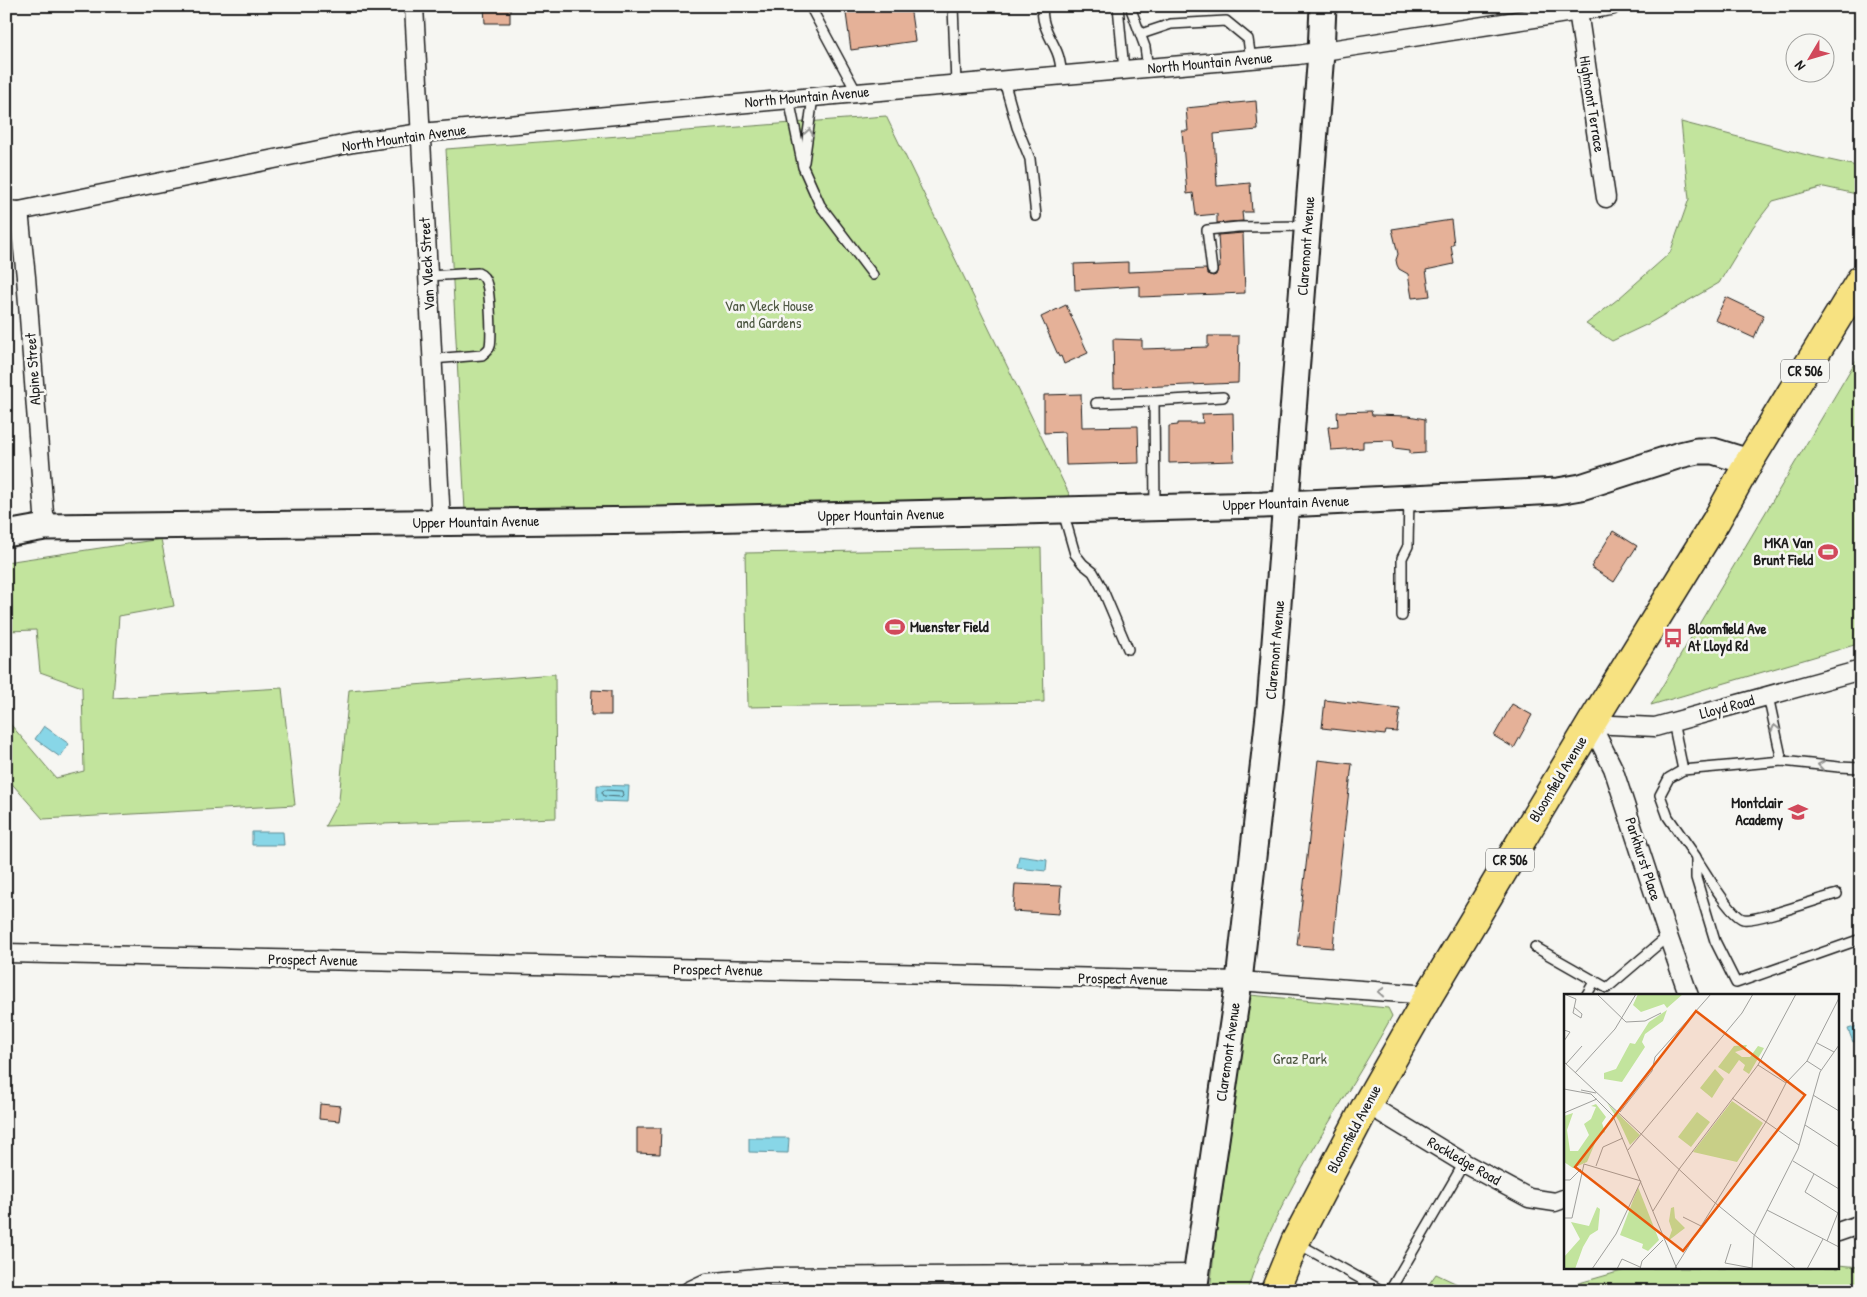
<svg xmlns="http://www.w3.org/2000/svg" width="1867" height="1297" font-family="'Patrick Hand',sans-serif">
	<rect width="100%" height="100%" fill="#f6f6f2"/>
	<filter id="ink" filterUnits="userSpaceOnUse"><feTurbulence type="fractalNoise" baseFrequency=".02" numOctaves="2"/><feDisplacementMap in="SourceGraphic" scale="10" xChannelSelector="R" yChannelSelector="G"/><feConvolveMatrix kernelMatrix="1 2 1 2 8 2 1 2 1" color-interpolation-filters="sRGB"/></filter>
	<g filter="url(#ink)">
		<g fill="#c2e49d" stroke="#6f805c">
			<polygon points="886,116 1071,498 465,511 446,149"/>
			<polygon points="1681,122 1807,155 1861,167 1861,195 1824,187 1773,201 1753,227 1719,283 1648,324 1612,341 1586,324 1618,299 1670,253 1689,199"/>
			<polygon points="1861,352 1861,643 1651,705"/>
			<polygon points="161,539 174,606 119,616 113,698 282,688 295,805 43,819 6,777 6,719 56,778 84,771 82,687 40,672 36,630 6,631 6,562"/>
			<polygon points="1041,548 1044,702 748,707 745,553"/>
			<polygon points="555,674 556,818 325,826 339,800 349,690"/>
			<path d="M1250 995 1388 1008 1392 1016C1343 1106 1278 1192 1247 1291H1210L1215 1244Z"/>
			<polygon points="1838,1265 1861,1267 1861,1291 1551,1291 1632,1268 1838,1268"/>
			<polygon points="1436,1274 1472,1291 1424,1291"/>
		</g>
		<g fill="#88d6e7" stroke="#5d8c96">
			<polygon points="44,726 69,744 60,757 35,739"/>
			<polygon points="597,785 629,786 628,802 597,801"/>
			<polygon points="252,832 283,832 284,845 252,845"/>
			<polygon points="1019,856 1047,860 1046,871 1017,868"/>
			<polygon points="1861,1025 1861,1040 1853,1042 1848,1029"/>
			<polygon points="749,1138 789,1138 788,1153 749,1152"/>
		</g>
		<g fill="none" stroke-linecap="round" stroke-linejoin="round">
			<polygon stroke="#47666d" stroke-width="1" points="605,790 622,791 623,795 621,797 604,796 602,792"/>
		</g>
		<g fill="#e5b198" stroke="#1c1c1c">
			<polygon points="484,6 510,6 510,23 485,23"/>
			<polygon points="845,6 910,6 915,41 851,50"/>
			<polygon points="1256,101 1258,130 1214,134 1217,186 1250,183 1252,212 1242,212 1243,221 1217,223 1217,214 1196,216 1193,193 1187,194 1182,131 1188,131 1186,108"/>
			<polygon points="1451,220 1454,244 1451,246 1454,264 1426,270 1430,296 1412,298 1408,274 1399,269 1397,265 1396,260 1398,254 1392,229"/>
			<polygon points="1243,233 1245,293 1140,297 1140,286 1075,290 1074,264 1128,262 1128,272 1206,269 1207,274 1213,276 1216,275 1218,268 1220,268 1218,235"/>
			<polygon points="1726,297 1764,315 1754,338 1715,320"/>
			<polygon points="1066,305 1088,353 1064,364 1061,356 1059,357 1041,317"/>
			<polygon points="1208,336 1239,336 1238,383 1114,388 1113,339 1142,340 1142,349 1208,347"/>
			<polygon points="1081,394 1082,427 1138,426 1139,463 1066,465 1065,432 1044,433 1044,395"/>
			<polygon points="1371,411 1372,415 1409,416 1425,419 1425,453 1410,454 1410,450 1394,448 1393,440 1363,441 1363,448 1331,450 1328,427 1338,426 1337,412"/>
			<polygon points="1233,413 1234,461 1169,463 1169,426 1178,425 1178,423 1203,423 1202,414"/>
			<polygon points="1613,531 1637,546 1614,582 1591,567"/>
			<polygon points="592,690 611,691 611,715 591,715"/>
			<polygon points="1325,700 1400,709 1397,732 1386,731 1385,735 1322,728"/>
			<polygon points="1512,704 1532,715 1514,748 1494,736"/>
			<polygon points="1318,760 1352,764 1336,901 1337,901 1333,948 1297,945"/>
			<polygon points="1015,884 1061,886 1059,914 1013,911"/>
			<polygon points="320,1104 341,1106 339,1121 319,1119"/>
			<polygon points="637,1128 661,1128 660,1154 637,1153"/>
		</g>
		<g fill="none" stroke-linecap="round" stroke-linejoin="round">
			<defs>
				<g id="lane">
					<polyline points="810,6 857,93"/>
					<polyline points="953,6 956,84"/>
					<path d="M1043 6C1040 23 1050 36 1057 52 1060 59 1061 67 1062 75"/>
					<polyline points="1118,6 1124,70"/>
					<polyline points="1131,6 1132,12 1145,47 1148,69"/>
					<polyline points="1141,34 1171,24 1226,21 1248,39 1251,60"/>
					<polyline points="1004,81 1017,127 1030,159 1036,216"/>
					<polyline points="789,99 803,167 820,205 873,275"/>
					<polyline points="804,162 813,97"/>
					<polyline points="1212,270 1207,230 1238,227 1307,226"/>
					<path d="M428 276 478 273C483 275 486 280 487 285 490 295 492 336 490 346 489 350 485 352 482 355L432 359"/>
					<polyline points="1154,401 1223,397"/>
					<polyline points="1096,403 1154,401 1155,507"/>
					<polyline points="1063,512 1075,554 1083,564 1093,572 1102,588 1128,649"/>
					<polyline points="1402,616 1402,558 1408,546 1409,498"/>
					<polyline points="1768,696 1782,761"/>
					<polyline points="1673,722 1683,770"/>
					<polyline points="1861,768 1839,767 1782,761 1683,770 1669,778 1660,795 1668,817 1696,857 1696,878 1715,941 1736,983 1861,939"/>
					<path d="M1696 858C1704 870 1730 915 1743 919 1756 922 1821 898 1837 894"/>
					<polyline points="1535,947 1607,988 1668,936"/>
					<polyline points="1586,996 1594,982"/>
					<polyline points="1297,1243 1379,1289 1384,1291"/>
					<polyline points="1387,1291 1392,1287 1464,1163"/>
				</g>
				<g id="street">
					<polyline points="414,6 441,522"/>
					<polyline points="1578,11 1606,198"/>
					<polyline points="6,210 19,211 353,143 421,133 857,93 1298,55 1611,6"/>
					<polyline points="19,211 26,277 45,527"/>
					<polyline points="6,953 1239,981 1429,995"/>
					<polyline points="1689,996 1668,936 1613,768 1591,724 1655,727 1861,670"/>
					<polyline points="1367,1104 1464,1163 1529,1198 1555,1202 1566,1198"/>
					<polyline points="1838,1232 1861,1224"/>
					<polyline points="689,1291 706,1283 766,1277 1196,1274"/>
				</g>
				<g id="secondary">
					<polyline points="6,534 45,527 659,520 1263,505 1558,491 1581,487 1680,455 1697,451 1713,451 1749,462"/>
					<polyline points="1194,1291 1239,981 1270,706 1321,53 1323,6"/>
				</g>
				<polyline id="primary" points="1275,1291 1295,1242 1367,1104 1429,995 1591,724 1716,521 1749,462 1861,279"/>
			</defs>
			<use href="#lane" stroke="#1c1c1c" stroke-width="12"/>
			<use href="#street" stroke="#1c1c1c" stroke-width="21"/>
			<use href="#secondary" stroke="#1c1c1c" stroke-width="29"/>
			<use href="#primary" stroke="#1c1c1c" stroke-width="31"/>
			<use href="#lane" stroke="#f6f6f2" stroke-width="9"/>
			<use href="#street" stroke="#f6f6f2" stroke-width="18"/>
			<use href="#secondary" stroke="#f6f6f2" stroke-width="25"/>
			<use href="#primary" stroke="#f7e281" stroke-width="28"/>
		</g>
		<defs><path id="oneway-chevron" d="M-2-3.5L2.5 0L-2 3.5" fill="none" stroke-width="1.6" stroke-linecap="round" stroke-linejoin="round" transform="scale(1.25)"/></defs>
		<g stroke="#949492">
			<use href="#oneway-chevron" transform="translate(809 132) rotate(-81)"/>
			<use href="#oneway-chevron" transform="translate(1775 728) rotate(-103)"/>
			<use href="#oneway-chevron" transform="translate(1821 765) rotate(-172)"/>
			<use href="#oneway-chevron" transform="translate(1381 992) rotate(-176)"/>
		</g>
	</g>
	<defs>
		<symbol id="stadium-bare" viewBox="-9 -9 18 18"><path d="M0-5a6.5 5 0 1 0 0 10a6.5 5 0 1 0 0-10ZM-3.5-1.8h7v3.6h-7Z" fill="#d1495b" stroke="#f6f6f2" stroke-width="2.5" paint-order="stroke"/></symbol>
		<symbol id="bus-bare" viewBox="-9 -9 18 18"><path d="M-5-6H5V4H4V6H2V4H-2V6H-4V4H-5ZM-3.5-4V0h7V-4ZM-3.5 1.2v1.5H-2V1.2ZM2 1.2v1.5H3.5V1.2Z" fill="#d1495b" stroke="#f6f6f2" stroke-width="2.5" paint-order="stroke"/></symbol>
		<symbol id="school-bare" viewBox="-9 -9 18 18"><path d="M0-5L7-2L0 1L-7-2ZM-4 1L0 2.5L4 1V4Q0 6-4 4Z" fill="#d1495b" stroke="#f6f6f2" stroke-width="2.5" paint-order="stroke"/></symbol>
	</defs>
	<g fill-rule="evenodd">
		<use href="#stadium-bare" x="1814" y="538" width="28" height="28"/>
		<use href="#stadium-bare" x="881" y="613" width="28" height="28"/>
		<use href="#bus-bare" x="1659" y="624" width="28" height="28"/>
		<use href="#school-bare" x="1784" y="798" width="28" height="28"/>
	</g>
	<g text-anchor="middle" stroke-width="5" stroke-linejoin="round" paint-order="stroke">
		<g fill="#f6f6f2" stroke="#5d5d5c" stroke-width="1">
			<rect x="1781" y="359.5" width="48" height="23" rx="4"/>
			<rect x="1486" y="848.5" width="48" height="23" rx="4"/>
		</g>
		<g font-size="14" font-weight="bold" fill="#1c1c1c">
			<text x="1805" y="376">CR 506</text>
			<text x="1510" y="865">CR 506</text>
		</g>
		<g font-size="15" fill="#1c1c1c" stroke="#f6f6f2">
			<text transform="translate(1210 63) rotate(-5)" y="5">North Mountain Avenue</text>
			<text transform="translate(807 97) rotate(-5)" y="5">North Mountain Avenue</text>
			<text transform="translate(1592 104) rotate(81)" y="5">Highmont Terrace</text>
			<text transform="translate(404 138) rotate(-8)" y="5">North Mountain Avenue</text>
			<text transform="translate(1306 246) rotate(-86)" y="5">Claremont Avenue</text>
			<text transform="translate(427 264) rotate(-93)" y="5">Van Vleck Street</text>
			<text transform="translate(33 369) rotate(-94)" y="5">Alpine Street</text>
			<text transform="translate(1286 503) rotate(-2)" y="5">Upper Mountain Avenue</text>
			<text transform="translate(881 515) rotate(-1)" y="5">Upper Mountain Avenue</text>
			<text transform="translate(476 522) rotate(-1)" y="5">Upper Mountain Avenue</text>
			<text transform="translate(1275 650) rotate(-85)" y="5">Claremont Avenue</text>
			<text transform="translate(1727 707) rotate(-15)" y="5">Lloyd Road</text>
			<text transform="translate(1558 779) rotate(-59)" y="5">Bloomfield Avenue</text>
			<text transform="translate(1643 859) rotate(72)" y="5">Parkhurst Place</text>
			<text transform="translate(313 960) rotate(1)" y="5">Prospect Avenue</text>
			<text transform="translate(718 970) rotate(1)" y="5">Prospect Avenue</text>
			<text transform="translate(1123 979) rotate(1)" y="5">Prospect Avenue</text>
			<text transform="translate(1228 1052) rotate(-82)" y="5">Claremont Avenue</text>
			<text transform="translate(1354 1129) rotate(-62)" y="5">Bloomfield Avenue</text>
			<text transform="translate(1464 1161) rotate(30)" y="5">Rockledge Road</text>
		</g>
		<g font-size="15" fill="#4e5843" stroke="#f6f6f2">
			<text x="769" y="311">Van Vleck House<tspan x="769" dy="17">and Gardens</tspan></text>
			<text x="1300" y="1064">Graz Park</text>
		</g>
		<g font-size="15" font-weight="bold" fill="#1c1c1c" stroke="#f6f6f2" text-anchor="end">
			<text x="1813" y="548">MKA Van<tspan x="1813" dy="17">Brunt Field</tspan></text>
			<text x="910" y="632" text-anchor="start">Muenster Field</text>
			<text x="1688" y="634" text-anchor="start">Bloomfield Ave<tspan x="1688" dy="17">At Lloyd Rd</tspan></text>
			<text x="1783" y="808">Montclair<tspan x="1783" dy="17">Academy</tspan></text>
		</g>
	</g>
	<g transform="translate(1564 994)">
		<rect width="275" height="275" fill="#f6f6f2"/>
		<path d="M74 0H119L103 14 100 10 77 18 69 11ZM103 16 99 27 81 40 78 48 81 53 58 88 40 85V79L52 75 66 49 71 50 85 28ZM183 51 181 55 171 58 178 63H186L194 52 200 54 185 80 179 76 181 71 175 66 165 80 154 73 170 52ZM151 75 160 85 148 104 136 94ZM168 107 199 129 173 168 129 158ZM43 109 76 141 66 151 55 127ZM32 110 42 123 38 129 41 138 34 142 23 168 9 174 0 168V122L9 119 3 136 6 157H14L25 141 20 130 27 125 32 113 27 112ZM133 118 146 128 127 153 114 143ZM74 193 95 246 84 257 78 254 79 250 56 241ZM33 213 36 215 34 236 26 241 19 253 11 275H0V263L16 245 7 228 25 232ZM110 213 111 224 121 234 104 247 108 236 105 227 107 214Z" fill="#c2e49d"/>
		<path fill="none" stroke="#9f9f9c" stroke-width="1" d="M0 0 12 5 9 19 17 24 18 20 10 13M33 0 62 28 81 27 97 19M0 36 6 38 0 47M253 49 270 58M243 67 257 76M0 68 150 208 232 275M2 70 18 52M194 71 222 89M11 79 51 35 72 0M0 95 27 100 49 122 113 275M17 96 32 99M249 101 275 117M168 104 235 151M56 118 88 77 91 63 147 0M0 119 33 105M241 131 275 153M64 156 178 19 189 0M229 167 275 195M32 172 39 153 59 144M250 180 241 198 274 219M0 186H6L17 175M203 216 275 253M89 217 116 174 194 71 232 0M119 223 137 232M0 224H8L20 170 77 187 52 240 28 275M263 247 275 216M167 250 161 269 188 274M111 274 202 128 222 89 243 67 275 4M53 275 58 265 76 273M76 275 78 267 99 246M188 275 190 242 234 155 256 78 275 51M243 275 259 245"/>
		<path fill="#e8590c" fill-opacity="0.15" stroke="#e8590c" stroke-width="2.5" d="M132 17 241 101 119 257 11 173Z"/>
		<rect width="275" height="275" fill="none" stroke="#1c1c1c" stroke-width="2.5"/>
	</g>
	<rect width="1867" height="1297" fill="none" stroke="#f6f6f2" stroke-width="25"/>
	<rect x="12" y="12" width="1842" height="1272" fill="none" stroke="#1c1c1c" stroke-width="2" filter="url(#ink)"/>
	<g transform="translate(1810 58) rotate(232)"><circle r="24" fill="#f6f6f2" stroke="#9f9f9c"/>
	<path d="M0-4L9 19L0 12L-9 19Z" fill="#d1495b"/>
	<text y="-8" font-size="14" font-weight="bold" text-anchor="middle" fill="#1c1c1c">N</text>
	</g>
</svg>
